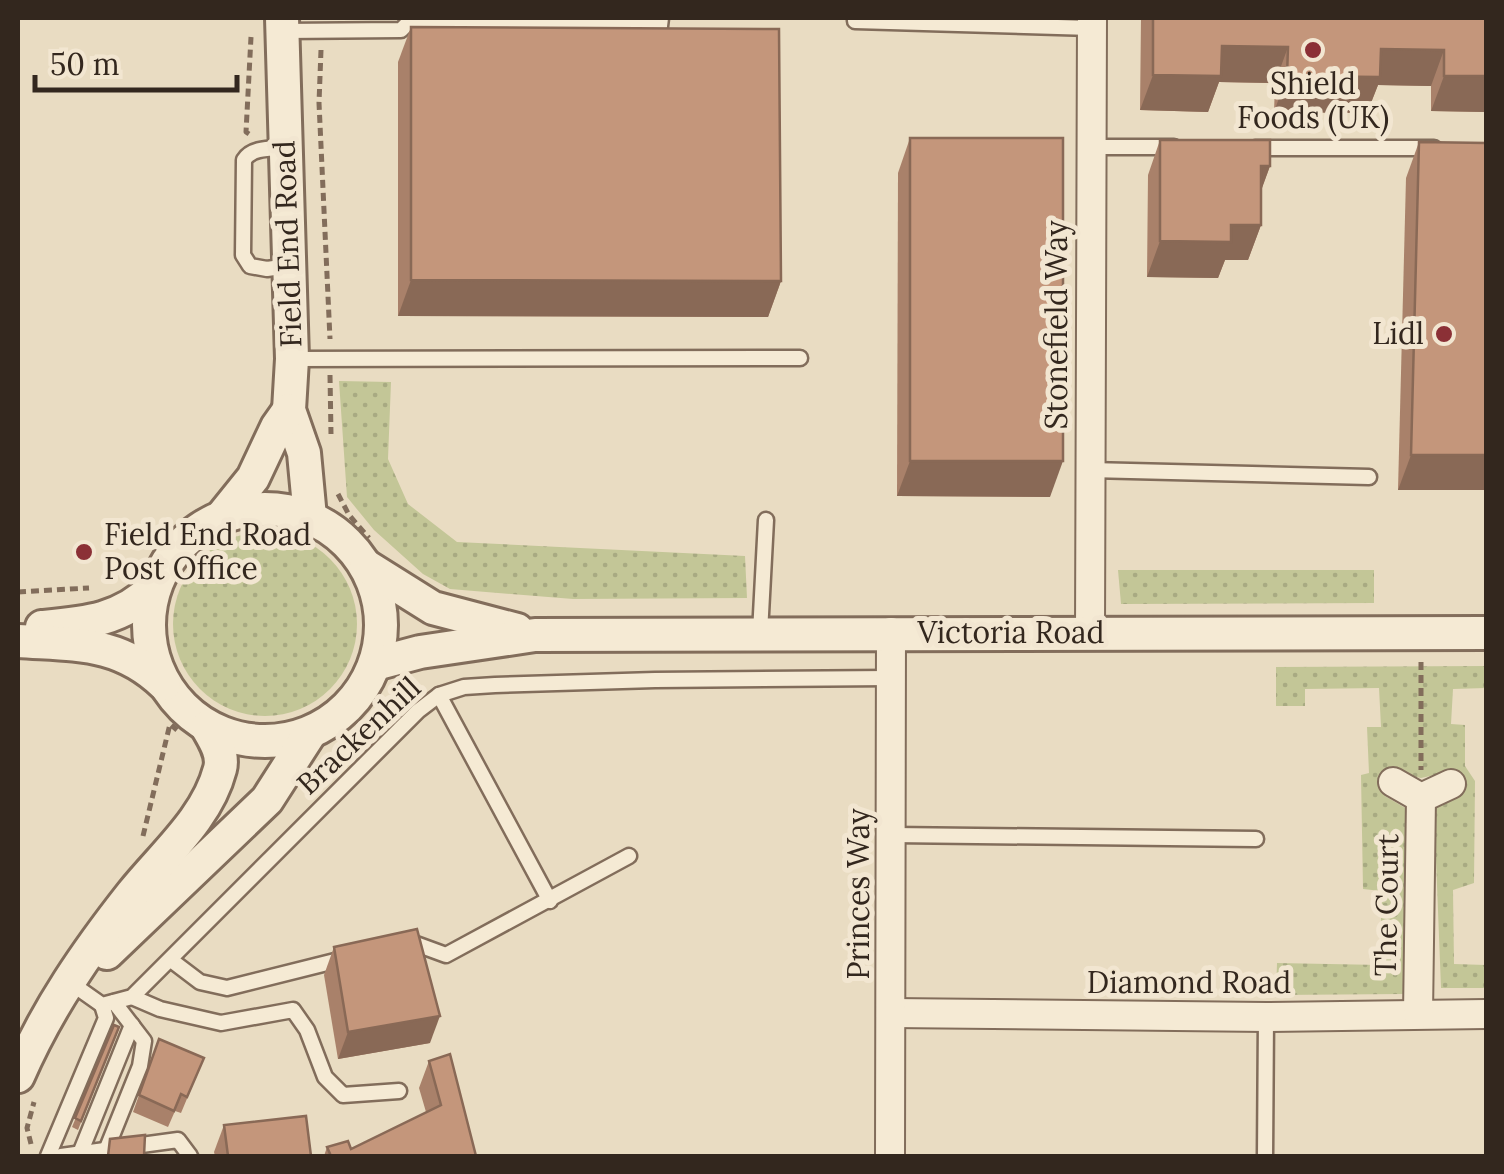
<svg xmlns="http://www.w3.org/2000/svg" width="1504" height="1174" font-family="Lora,serif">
	<defs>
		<pattern id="grass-dots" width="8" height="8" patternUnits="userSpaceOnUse" patternTransform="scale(2.5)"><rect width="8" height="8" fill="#c3c697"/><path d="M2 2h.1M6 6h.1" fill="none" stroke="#a8aa82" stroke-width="1.8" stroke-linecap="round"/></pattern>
	</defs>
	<rect width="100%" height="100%" fill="#e9dcc2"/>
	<g fill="url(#grass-dots)">
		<polygon points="339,381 391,382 388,459 408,504 457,542 745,556 747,598 573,599 450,589 423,574 374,530 347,497"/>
		<circle cx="265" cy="624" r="92"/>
		<polygon points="1118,570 1374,570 1374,603 1121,604"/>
		<polygon points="1486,666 1486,688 1453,689 1451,724 1465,725 1465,766 1475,781 1474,883 1453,890 1454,964 1486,965 1486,988 1441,988 1434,808 1455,795 1444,773 1421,778 1398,773 1385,796 1407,809 1405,994 1276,995 1277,963 1381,965 1381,891 1363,889 1361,775 1369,773 1367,727 1381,727 1379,688 1305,689 1305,706 1276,706 1276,667"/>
	</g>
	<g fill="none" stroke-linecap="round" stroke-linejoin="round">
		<defs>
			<g id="service">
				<polyline points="855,18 855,21 1091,28"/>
				<polyline points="283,31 401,30 411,20 660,26 661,18"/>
				<polyline points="1090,147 1174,147"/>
				<path d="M285 148C271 149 252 147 244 160L243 255 250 266 267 269 288 266"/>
				<polyline points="1255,148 1434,148"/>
				<polyline points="293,359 800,358"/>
				<polyline points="1090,470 1369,477"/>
				<polyline points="760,633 766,520"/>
				<polyline points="439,695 550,901"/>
				<polyline points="893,835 1256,839"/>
				<polyline points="408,945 416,944 446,955 629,856"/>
				<polyline points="171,960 200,982 227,988 343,959"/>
				<polyline points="68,981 102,1005 132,997 418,711 439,695 464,687 495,685 655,680 890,678"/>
				<polyline points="132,997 160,1009 221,1023 293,1010 307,1030 325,1077 343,1095 399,1091"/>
				<polyline points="107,1148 140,1066 144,1041 114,1002"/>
				<polyline points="81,1151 132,1025"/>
				<polyline points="48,1156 106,1018 102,1005"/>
				<polyline points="61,1156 178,1140 190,1156"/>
				<polyline points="1265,1156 1266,1017"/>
			</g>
			<g id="minor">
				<polyline points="1090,633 1092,18"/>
				<polyline points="1393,782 1421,798 1451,784"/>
				<polyline points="892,1013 1266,1017 1486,1014"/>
				<polyline points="1418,1014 1421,798"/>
				<polyline points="890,1156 891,632"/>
			</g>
			<g id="tertiary">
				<polyline points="282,18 292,359 289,410 304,453 310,517"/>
				<circle cx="265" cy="625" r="116"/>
				<polyline points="224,514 253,478 277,427 289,410"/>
				<polyline points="366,566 433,608 517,630"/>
				<path d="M42 627C85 623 122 620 153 588"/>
				<path d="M18 641C75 645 119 641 164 684"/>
				<polyline points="375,664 420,652 535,635 1486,633"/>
				<polyline points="107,953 267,800 310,733"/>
				<path d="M18 1076C47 1009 87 951 132 894 163 855 207 819 220 769 224 754 214 739 207 727"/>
			</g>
		</defs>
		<use href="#service" stroke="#826d5b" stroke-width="19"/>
		<use href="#minor" stroke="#826d5b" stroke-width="32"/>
		<use href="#tertiary" stroke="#826d5b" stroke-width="38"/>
		<g stroke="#826d5b" stroke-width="5" stroke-dasharray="8 5" stroke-linecap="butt">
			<polyline points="321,50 319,103 330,339"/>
			<polyline points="249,134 246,132 251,37"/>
			<polyline points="330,375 331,434"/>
			<polyline points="338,494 349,515 369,538"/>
			<polyline points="152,560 197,515"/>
			<polyline points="18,592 89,588"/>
			<polyline points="1421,662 1421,770"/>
			<polyline points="323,774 399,689"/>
			<polyline points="143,836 170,724 177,730"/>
			<polyline points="31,1144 27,1128 34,1102"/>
		</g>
		<use href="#service" stroke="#f5ead4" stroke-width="14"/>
		<use href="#minor" stroke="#f5ead4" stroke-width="28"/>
		<use href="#tertiary" stroke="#f5ead4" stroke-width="32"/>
	</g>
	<g fill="#a9816a">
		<polygon points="1141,18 1486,18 1486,112 1431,111 1431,86 1378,85 1367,113 1274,112 1275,83 1219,82 1208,112 1140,110"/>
		<polygon points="411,27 781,281 768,317 398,316 398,62"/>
		<polygon points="910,138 1050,497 897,496 898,173"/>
		<polygon points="1160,140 1270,166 1261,190 1261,225 1248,260 1225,260 1218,278 1147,277 1148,175"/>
		<polygon points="1419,142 1486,143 1486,490 1398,490 1406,178"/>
		<polygon points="334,947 430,1043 338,1059 324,975"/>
		<polygon points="114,1025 119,1027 78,1130 72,1127"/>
		<polygon points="159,1039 204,1058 181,1113 175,1111 168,1127 133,1112"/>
		<polygon points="429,1061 476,1156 324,1156 327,1147 351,1149 426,1112 419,1088"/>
		<polygon points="224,1125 311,1156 215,1156 214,1152"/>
	</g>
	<g fill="#896956">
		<polygon points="1222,46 1288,47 1275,83 1219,82 1208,112 1140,110 1153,75"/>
		<polygon points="1381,49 1444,50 1431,86 1378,85 1367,113 1274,112 1287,76"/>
		<polygon points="1444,76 1486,76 1486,112 1431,111"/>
		<polygon points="1261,166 1270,166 1257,202"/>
		<polygon points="1231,225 1261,225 1248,260 1225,260 1218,278 1147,277 1160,241"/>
		<polygon points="411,280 781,281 768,317 398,316"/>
		<polygon points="1411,455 1486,455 1486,490 1398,490"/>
		<polygon points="910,461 1063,461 1050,497 897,496"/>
		<polygon points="440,1016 430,1043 338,1059 348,1032"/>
	</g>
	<g fill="#c4967b" stroke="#896956" stroke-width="2.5">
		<polygon points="1153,18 1486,18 1486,76 1444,76 1444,50 1381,49 1380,77 1287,76 1288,47 1222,46 1221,76 1153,75"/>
		<polygon points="411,27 779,29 781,281 411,280"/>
		<rect x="910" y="138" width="153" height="323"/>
		<polygon points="1160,140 1270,140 1270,166 1261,166 1261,225 1231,225 1231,242 1160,241"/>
		<polygon points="1419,142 1486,143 1486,455 1411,455"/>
		<polygon points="417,929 440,1016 348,1032 334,947"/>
		<polygon points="114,1025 119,1027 81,1121 75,1118"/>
		<polygon points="159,1039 204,1058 187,1097 181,1094 174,1111 139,1095"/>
		<polygon points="450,1054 476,1156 331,1156 327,1147 348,1141 351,1149 441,1105 429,1061"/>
		<polygon points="306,1116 311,1156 228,1156 224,1125"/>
		<polygon points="145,1135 144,1156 108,1156 110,1139"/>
	</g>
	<g fill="#8b3036" stroke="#f2e6d1" stroke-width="4">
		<circle cx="1313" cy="50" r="10"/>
		<circle cx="1444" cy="334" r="10"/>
		<circle cx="84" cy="552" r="10"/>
	</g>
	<g text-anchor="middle" stroke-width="10" stroke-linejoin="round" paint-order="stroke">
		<g font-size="30" fill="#33271e" stroke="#f2e6d1">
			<text x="1313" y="94">Shield<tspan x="1313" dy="34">Foods (UK)</tspan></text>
			<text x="1424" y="344" text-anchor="end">Lidl</text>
			<text x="104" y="545" text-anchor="start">Field End Road<tspan x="104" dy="34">Post Office</tspan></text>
		</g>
		<g font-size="30" fill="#33271e" stroke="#f2e6d1">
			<text transform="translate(288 244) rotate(-92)" y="10">Field End Road</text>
			<text transform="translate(1057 325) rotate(-90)" y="10">Stonefield Way</text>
			<text x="1011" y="643">Victoria Road</text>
			<text transform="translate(359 736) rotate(-43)" y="10">Brackenhill</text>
			<text transform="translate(859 894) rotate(-90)" y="10">Princes Way</text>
			<text transform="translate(1387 905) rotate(-89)" y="10">The Court</text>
			<text x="1189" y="993">Diamond Road</text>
		</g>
	</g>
	<rect width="1504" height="1174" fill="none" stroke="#33271e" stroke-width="40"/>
	<path d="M35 75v15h202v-15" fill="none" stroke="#33271e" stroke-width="5"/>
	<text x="50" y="75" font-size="30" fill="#33271e" stroke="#f2e6d1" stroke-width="8" paint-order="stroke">50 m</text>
</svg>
